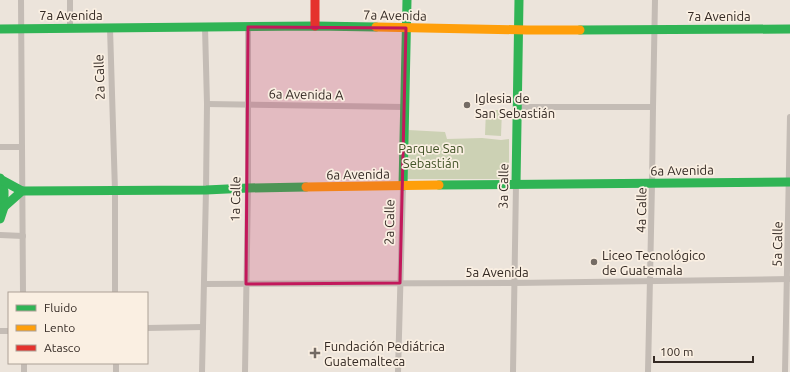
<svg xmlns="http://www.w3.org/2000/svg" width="790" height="372" font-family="Ubuntu,sans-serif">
	<rect width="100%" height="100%" fill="#ece4db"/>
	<g fill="#ccd1b4">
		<polygon points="486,110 502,110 501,136 485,135"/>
		<polygon points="408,130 445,132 447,139 482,138 501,140 509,139 509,179 407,179"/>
	</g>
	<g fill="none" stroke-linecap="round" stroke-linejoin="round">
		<g stroke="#c4bcb5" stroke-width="6">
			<polyline points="21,0 23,293"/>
			<polyline points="70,0 70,28"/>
			<polyline points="110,28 115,191 115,293"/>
			<polyline points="207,104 404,107"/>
			<polyline points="517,107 653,107"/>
			<polyline points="0,147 22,147"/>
			<polyline points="0,235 23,236"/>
			<polyline points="204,284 515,283 790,279"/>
			<polyline points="147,328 203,327"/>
			<polyline points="0,331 9,331"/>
			<polyline points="24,363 24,372"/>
			<polyline points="116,363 116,372"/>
			<polyline points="202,372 206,190 207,104 205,27"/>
			<polyline points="245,372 248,188 248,27"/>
			<polyline points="398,372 403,186"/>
			<polyline points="513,372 516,184"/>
			<polyline points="648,372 652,184 653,107 655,0"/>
			<polyline points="785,372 790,117"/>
		</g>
		<g stroke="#30b455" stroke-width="9">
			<polyline points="0,29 315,26 376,27"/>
			<polyline points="580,30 790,29"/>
			<polyline points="0,178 4,191 4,207"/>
			<polyline points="0,179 22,191"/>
			<polyline points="516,184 519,0"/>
			<polyline points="439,185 790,182"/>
			<polyline points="403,186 407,0"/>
			<polyline points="0,219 4,207 22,191 206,190 248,188 306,187"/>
		</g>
		<g stroke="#ff9f0a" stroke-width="9">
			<polyline points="376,27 527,30 580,30"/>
			<polyline points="306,187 439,185"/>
		</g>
		<polyline stroke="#e5322d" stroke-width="9" points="315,0 315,26"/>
	</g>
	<path fill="#c2185b" fill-opacity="0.2" stroke="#c2185b" stroke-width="3" stroke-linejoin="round" d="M248 27 406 28 400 283 246 284Z"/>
	<g fill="#746b64" stroke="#faefe2" stroke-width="1.5">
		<circle cx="467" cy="105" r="4"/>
		<circle cx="594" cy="262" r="4"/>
		<path d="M313 347h4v4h4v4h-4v4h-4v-4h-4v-4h4z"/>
	</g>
	<g text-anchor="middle" stroke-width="3.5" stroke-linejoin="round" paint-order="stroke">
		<g font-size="13" fill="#342a24" stroke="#faefe2">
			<text x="71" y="20">7a Avenida</text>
			<text transform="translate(395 15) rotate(1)" y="5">7a Avenida</text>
			<text x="719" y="21">7a Avenida</text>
			<text transform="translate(99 77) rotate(-92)" y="5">2a Calle</text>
			<text transform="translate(306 94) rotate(1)" y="5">6a Avenida A</text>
			<text transform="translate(682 170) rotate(-1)" y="5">6a Avenida</text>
			<text transform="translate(358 174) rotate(-1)" y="5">6a Avenida</text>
			<text transform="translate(503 186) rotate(-89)" y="5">3a Calle</text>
			<text transform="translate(235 199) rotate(-89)" y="5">1a Calle</text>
			<text transform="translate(641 210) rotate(-89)" y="5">4a Calle</text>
			<text transform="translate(389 222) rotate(-89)" y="5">2a Calle</text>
			<text transform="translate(777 244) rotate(-89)" y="5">5a Calle</text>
			<text x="497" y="277">5a Avenida</text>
		</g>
		<g font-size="13" fill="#342a24" stroke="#faefe2" text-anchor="start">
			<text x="475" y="103">Iglesia de<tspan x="475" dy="15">San Sebastián</tspan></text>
			<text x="602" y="260">Liceo Tecnológico<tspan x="602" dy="15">de Guatemala</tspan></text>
			<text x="324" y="351">Fundación Pediátrica<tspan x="324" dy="15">Guatemalteca</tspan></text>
		</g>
		<g font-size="13" fill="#425327" stroke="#faefe2">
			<text x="431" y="153">Parque San<tspan x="431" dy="15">Sebastián</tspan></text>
		</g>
	</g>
	<rect x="8" y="292" width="140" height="72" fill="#faefe2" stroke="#aba096"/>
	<rect x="16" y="305" width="20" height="6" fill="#30b455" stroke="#aba096"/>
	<text x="44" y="312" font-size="12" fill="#342a24">Fluido</text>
	<rect x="16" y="325" width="20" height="6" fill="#ff9f0a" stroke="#aba096"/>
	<text x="44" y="332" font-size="12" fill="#342a24">Lento</text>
	<rect x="16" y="345" width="20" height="6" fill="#e5322d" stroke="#aba096"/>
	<text x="44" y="352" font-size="12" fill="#342a24">Atasco</text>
	<path d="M654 356v6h99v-6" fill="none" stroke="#342a24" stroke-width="2"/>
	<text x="660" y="356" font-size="12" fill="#342a24" stroke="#faefe2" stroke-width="3" paint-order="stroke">100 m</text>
</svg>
